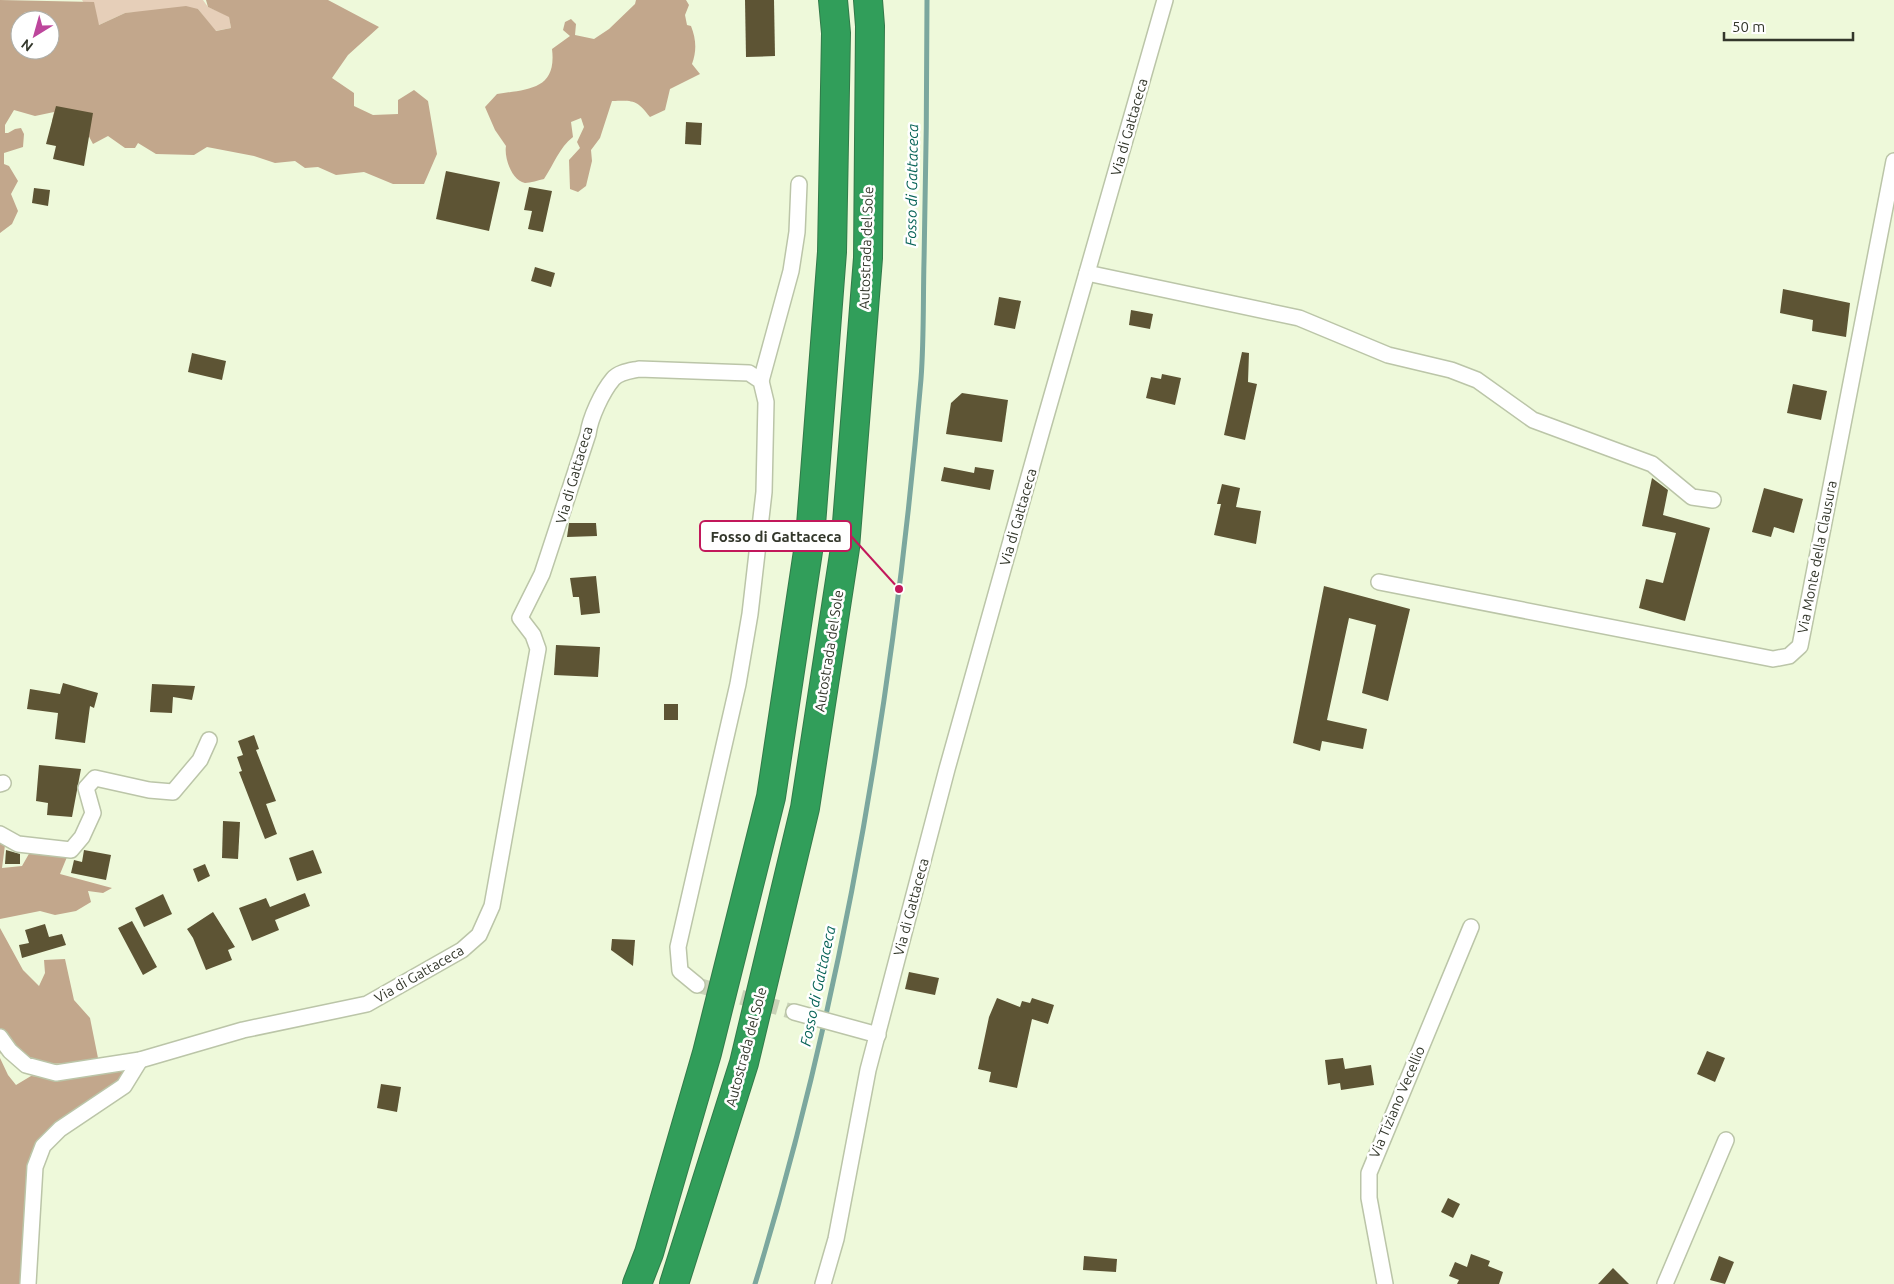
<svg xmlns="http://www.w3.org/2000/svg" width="1894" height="1284" font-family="Ubuntu,sans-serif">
	<rect width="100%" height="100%" fill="#eef9da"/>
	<polygon fill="#e6cfb9" points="82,0 203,0 208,7 229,16 231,28 215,31 198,9 125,13 99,25"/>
	<g fill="#c2a78c" fill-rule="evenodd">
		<path d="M0 0 94 2 99 25 125 13 186 6 198 9 216 31 231 28 229 17 208 7 206 0H328L379 27 348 55 332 78 354 93V106L373 115 398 114V100L414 90 428 101 437 154 424 184H393L364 172 336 175 318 167 305 168 295 161 275 163 254 156 207 147 194 155 156 154 138 143 135 148H125L108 136 93 144 86 131 52 121 54 112 35 116 14 110 5 125V133H8L15 129 21 128 24 134 23 147 4 153V164L9 166 18 181 11 194 18 211 12 224 0 233V237ZM20 20H50V50H20Z"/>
		<path d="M636 0H686L689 5 685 15 687 25 691 26C696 39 697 50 692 64L700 74 670 89 665 110 650 117C637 100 634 100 612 101L600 138 591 150 592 161 586 186 578 192 570 189 569 160 580 148 577 142 584 127 581 118 571 122 573 137C559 148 554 164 544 179 539 180 530 183 525 183 511 180 504 157 506 146L495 130 485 107 497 94C528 89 557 90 552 49L570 36 563 30 565 22 571 19 576 24 575 35 594 39 609 29 635 4Z"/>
		<polygon points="0,843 5,845 2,868 22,866 30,852 67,857 60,874 112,888 103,893 88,891 91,902 76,911 55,915 40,911 0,919"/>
		<polygon points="0,928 23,970 39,986 45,973 44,960 65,959 74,1000 90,1018 98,1058 87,1063 41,1064 5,1046 0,1054"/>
		<polygon points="0,1058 8,1075 16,1085 31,1076 47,1077 118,1067 125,1072 120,1081 38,1142 30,1155 29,1215 23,1284 0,1284"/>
	</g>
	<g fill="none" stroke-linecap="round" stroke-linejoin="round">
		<path stroke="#7ba79e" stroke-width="5" d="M755 1284C845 991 895 684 921 379 924 340 923 300 924 261 926 174 927 87 927 0"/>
	</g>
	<g fill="#5d5434">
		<polygon points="745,0 774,0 775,56 746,57"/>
		<polygon points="56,106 93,113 84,166 53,159 56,146 46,144"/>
		<polygon points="686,122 702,123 701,145 685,144"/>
		<polygon points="446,171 500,182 489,231 436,219"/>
		<polygon points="529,187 552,191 543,232 528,229 532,211 524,210"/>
		<polygon points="34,188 50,190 48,206 32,203"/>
		<polygon points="535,267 555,273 551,287 531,281"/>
		<polygon points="1783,289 1850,303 1846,337 1812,331 1813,320 1780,313"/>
		<polygon points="999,297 1021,301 1015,329 994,325"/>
		<polygon points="1131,310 1153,314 1150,329 1129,325"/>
		<polygon points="1242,352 1249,353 1248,382 1257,384 1245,440 1224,435"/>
		<polygon points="192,353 226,361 222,380 188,372"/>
		<polygon points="1162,374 1181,378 1175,405 1146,398 1151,377 1161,379"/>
		<polygon points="1793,384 1827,391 1821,420 1787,413"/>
		<polygon points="962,393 1008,400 1002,442 946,434 951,403"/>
		<polygon points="944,467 974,473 975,467 994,470 990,490 941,481"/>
		<polygon points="1652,478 1668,490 1663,515 1710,528 1685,621 1639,608 1646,579 1663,583 1676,533 1642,526"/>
		<polygon points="1222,484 1240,488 1236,507 1261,511 1256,544 1214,535 1221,504 1217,504"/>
		<polygon points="1764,488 1803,499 1794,533 1774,527 1771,537 1752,532"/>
		<polygon points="569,523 596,523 597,536 567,537"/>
		<polygon points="596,576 600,613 581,615 579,597 573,597 570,578"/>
		<polygon points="1324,586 1410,609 1388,701 1362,693 1376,625 1349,618 1327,720 1367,729 1363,749 1322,741 1320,751 1293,743"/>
		<polygon points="556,645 600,647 598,677 554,675"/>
		<polygon points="63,683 98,693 94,708 90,706 85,743 55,739 58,713 27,709 30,689 60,694"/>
		<polygon points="152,684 195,686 192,700 173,697 172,713 150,712"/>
		<rect x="664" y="704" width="14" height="16"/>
		<polygon points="254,735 259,749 256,750 276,801 266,804 277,834 265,839 239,772 242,771 237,757 243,755 238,741"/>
		<polygon points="39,765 81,769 72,817 47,815 48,803 36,801"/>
		<polygon points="223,821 240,822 238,859 222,858"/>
		<polygon points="6,850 20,854 20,864 5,864"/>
		<polygon points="84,850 111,855 106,880 71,873 74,860 82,862"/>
		<polygon points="313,850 322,873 297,881 289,858"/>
		<polygon points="205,864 210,876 198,882 193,869"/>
		<polygon points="305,893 310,906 275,920 279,930 252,941 239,908 266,898 270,907"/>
		<polygon points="163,894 172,914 144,927 135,908"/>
		<polygon points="213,912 235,947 228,950 232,960 206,970 193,938 187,929"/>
		<polygon points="132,921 157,967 143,975 118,928"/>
		<polygon points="45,924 49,937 62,934 66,945 22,958 19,945 29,943 25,930"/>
		<polygon points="612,939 635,940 633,966 611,950"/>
		<polygon points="909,972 939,978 935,995 905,989"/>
		<polygon points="997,998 1020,1007 1022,1001 1030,1003 1032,998 1054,1005 1048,1024 1032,1019 1017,1088 989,1082 991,1072 978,1069 989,1017"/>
		<polygon points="1707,1051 1725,1058 1715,1082 1697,1074"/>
		<polygon points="1343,1058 1345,1069 1371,1065 1374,1085 1341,1090 1340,1083 1328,1085 1325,1060"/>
		<polygon points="381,1084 401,1087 397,1112 377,1108"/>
		<polygon points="1448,1198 1460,1204 1453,1218 1441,1212"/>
		<polygon points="1471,1254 1490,1261 1488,1266 1503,1272 1499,1284 1457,1284 1459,1280 1449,1276 1455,1262 1467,1267"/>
		<polygon points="1084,1256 1117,1259 1116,1272 1083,1270"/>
		<polygon points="1719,1256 1734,1262 1725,1284 1710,1280"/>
		<polygon points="1613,1268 1629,1284 1598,1284"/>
	</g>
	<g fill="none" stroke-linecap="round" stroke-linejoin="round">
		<polyline stroke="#c9d2b7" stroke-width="15" stroke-dasharray="15 8" stroke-linecap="butt" points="697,985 794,1012"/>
		<defs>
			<g id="street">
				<polyline points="1087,273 1299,318 1388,355 1451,370 1477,380 1533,420 1652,464 1692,497 1713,500"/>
				<polyline points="761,381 791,271 797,232 799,184"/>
				<polyline points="1379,582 1773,659 1789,656 1800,646 1894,161"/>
				<polyline points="0,784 3,783"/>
				<polyline points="0,834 18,844 71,850 82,837 93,813 86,788 95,778 149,790 173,792 200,760 209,740"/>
				<polyline points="794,1012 878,1035"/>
				<path d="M0 1037 10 1051 26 1065 56 1073 140 1060 243 1030 367 1004 462 950 479 935 492 906 538 649 533 635 520 618 542 574 588 434C590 418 602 392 613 379 619 372 630 371 639 369L749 373 761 381 766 402 764 492 750 614 738 684 678 947 680 971 697 985"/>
				<polyline points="28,1284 35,1167 43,1146 60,1129 124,1086 140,1060"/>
				<polyline points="823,1284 836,1239 868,1070 947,769 1042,430 1165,0"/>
				<polyline points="1385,1284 1369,1198 1369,1173 1471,927"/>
				<polyline points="1665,1284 1726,1140"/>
			</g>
			<g id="highway">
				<polyline points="637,1284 649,1253 707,1053 771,797 810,538 832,252 836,33 833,0"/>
				<polyline points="674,1284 744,1063 805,808 845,548 868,258 870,26 868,0"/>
			</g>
		</defs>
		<use href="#street" stroke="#bbc5a8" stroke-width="18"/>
		<use href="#highway" stroke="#327a4a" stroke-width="30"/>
		<use href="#street" stroke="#fff" stroke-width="15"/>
		<use href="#highway" stroke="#319e5a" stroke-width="28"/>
	</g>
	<g text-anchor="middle" stroke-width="5" stroke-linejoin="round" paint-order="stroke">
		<g font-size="14" fill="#33372b" stroke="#fff">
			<text transform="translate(1129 127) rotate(-74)" y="5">Via di Gattaceca</text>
			<text transform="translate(866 248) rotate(-88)" y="5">Autostrada del Sole</text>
			<text transform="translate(574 475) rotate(-74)" y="5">Via di Gattaceca</text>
			<text transform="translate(1018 517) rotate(-74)" y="5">Via di Gattaceca</text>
			<text transform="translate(1817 557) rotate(-79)" y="5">Via Monte della Clausura</text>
			<text transform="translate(829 651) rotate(-81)" y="5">Autostrada del Sole</text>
			<text transform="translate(911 907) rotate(-75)" y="5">Via di Gattaceca</text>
			<text transform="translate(419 974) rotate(-30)" y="5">Via di Gattaceca</text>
			<text transform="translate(746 1047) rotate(-75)" y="5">Autostrada del Sole</text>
			<text transform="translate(1397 1102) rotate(-67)" y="5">Via Tiziano Vecellio</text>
		</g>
		<g font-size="15" font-style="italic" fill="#076357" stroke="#fff">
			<text transform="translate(912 185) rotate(-89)" y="5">Fosso di Gattaceca</text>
			<text transform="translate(818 986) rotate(-78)" y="5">Fosso di Gattaceca</text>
		</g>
	</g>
	<path fill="none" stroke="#c2185b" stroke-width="2" d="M899 589L851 536"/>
	<circle fill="#c2185b" stroke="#fff" stroke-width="2" cx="899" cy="589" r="5"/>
	<rect fill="#fff" stroke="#c2185b" stroke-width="2" x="700" y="521" width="151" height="30" rx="5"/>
	<g font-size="15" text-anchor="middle" font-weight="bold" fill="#33372b">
		<text x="776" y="542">Fosso di Gattaceca</text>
	</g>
	<g transform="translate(35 35) rotate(217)"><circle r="24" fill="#ffffff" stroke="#adafaa"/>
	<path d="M0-4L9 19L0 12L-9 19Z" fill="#bd469c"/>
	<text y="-8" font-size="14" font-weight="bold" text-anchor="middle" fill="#33372b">N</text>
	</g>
	<path d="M1724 32v8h129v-8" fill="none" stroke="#33372b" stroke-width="2.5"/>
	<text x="1732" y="32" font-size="15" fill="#33372b" stroke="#ffffff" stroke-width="4" paint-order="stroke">50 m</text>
</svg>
